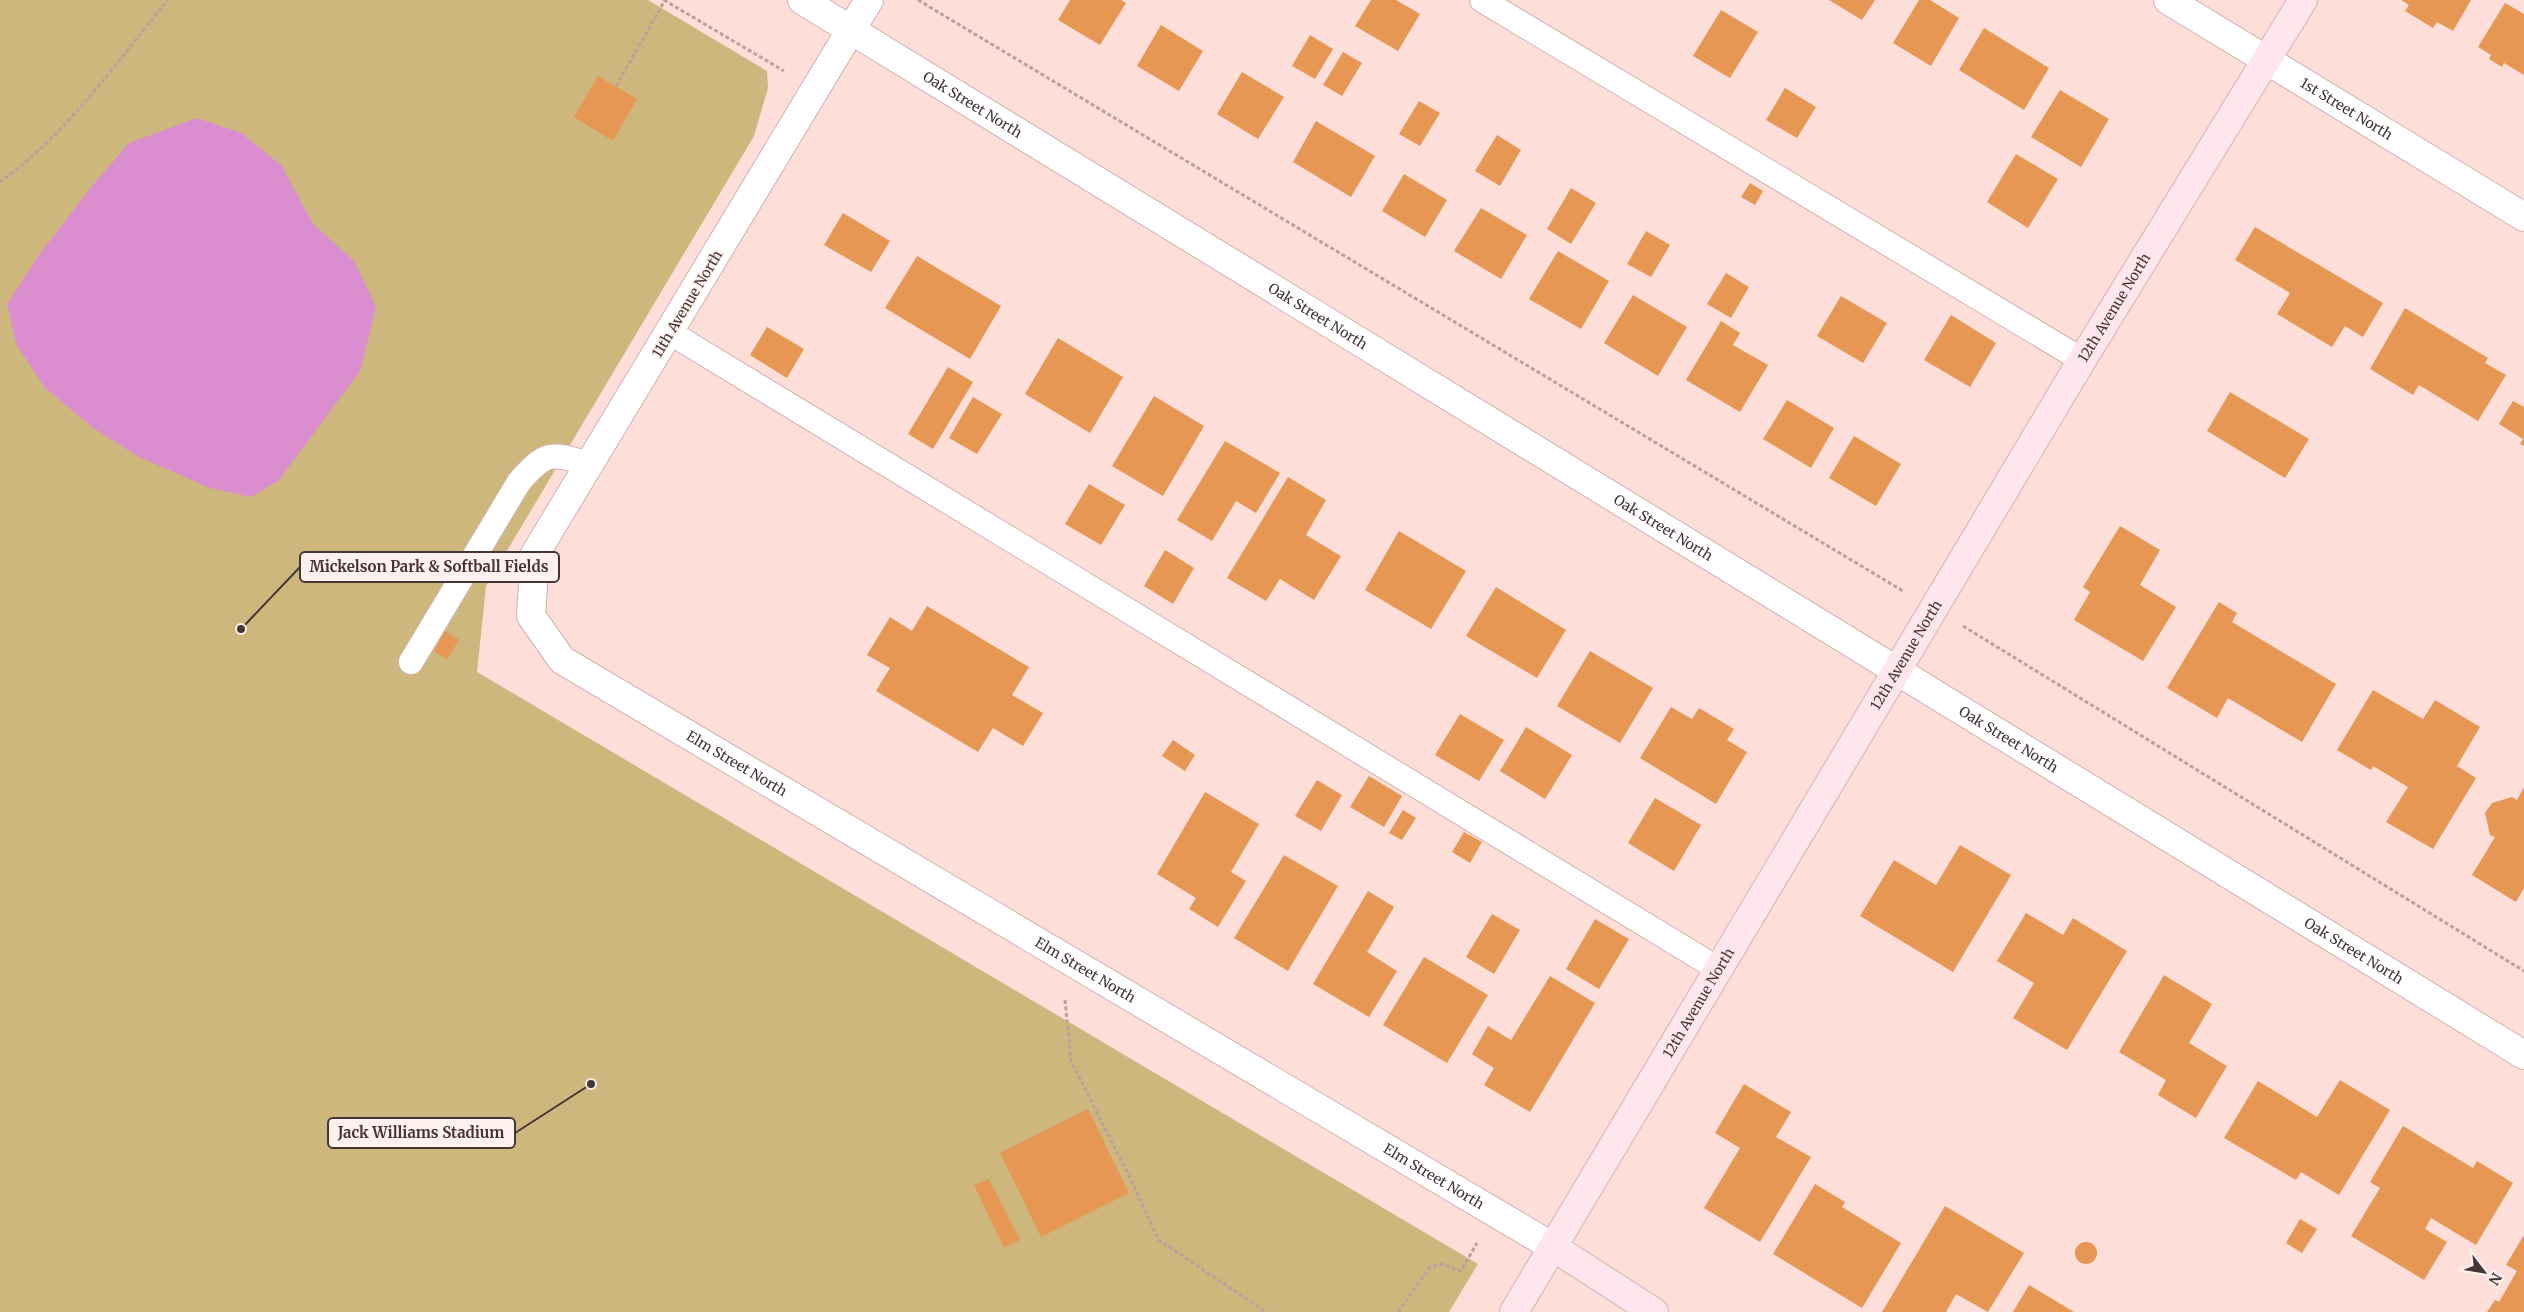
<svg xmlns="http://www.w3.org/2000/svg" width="2524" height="1312" font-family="Merriweather,serif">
	<rect width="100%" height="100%" fill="#feded9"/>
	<polygon fill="#ceb77d" points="0,0 648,0 767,71 768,88 754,136 486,586 477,672 1478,1264 1449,1312 0,1312"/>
	<polygon fill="#da8dcf" points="197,118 241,133 281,165 313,224 354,261 376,307 360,371 278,481 251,497 210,488 139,457 93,428 45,388 16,344 7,304 39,255 93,185 129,143"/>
	<g fill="#e69753">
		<polygon points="1070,0 1121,0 1126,3 1100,45 1058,20"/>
		<polygon points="1371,0 1396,0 1420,14 1398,51 1355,26"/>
		<polygon points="1829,0 1875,0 1862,20"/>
		<polygon points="1919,0 1930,0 1959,18 1931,66 1893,43"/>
		<polygon points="2401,0 2471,0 2453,31 2437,22 2433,28 2405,11 2409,5"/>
		<polygon points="2505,3 2524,14 2524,75 2504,63 2502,67 2489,59 2491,55 2478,47"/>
		<polygon points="1721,10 1758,32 1730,78 1693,56"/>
		<polygon points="1161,25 1203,51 1179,91 1137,66"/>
		<polygon points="1984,28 2049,68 2024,110 1959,70"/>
		<polygon points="1310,35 1333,49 1315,79 1292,66"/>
		<polygon points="1343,52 1362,63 1342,96 1323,85"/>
		<polygon points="1242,72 1284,97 1258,139 1217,114"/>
		<polygon points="598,76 637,99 613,141 574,117"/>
		<polygon points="1785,88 1816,107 1797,138 1766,120"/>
		<polygon points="2060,90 2109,119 2081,167 2031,137"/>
		<polygon points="1419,101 1440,113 1420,146 1399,134"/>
		<polygon points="1316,121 1375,156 1351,197 1293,162"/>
		<polygon points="1497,135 1521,150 1500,186 1475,171"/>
		<polygon points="2016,154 2058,179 2028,228 1987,202"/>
		<polygon points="1404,174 1447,200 1425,237 1382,211"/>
		<polygon points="1750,183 1763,191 1755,205 1741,197"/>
		<polygon points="1571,188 1596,203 1571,244 1547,229"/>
		<polygon points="1481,208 1527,235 1501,279 1454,251"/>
		<polygon points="843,213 890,241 871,272 824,245"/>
		<polygon points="2255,227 2383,303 2363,337 2345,326 2332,347 2277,314 2290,293 2235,260"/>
		<polygon points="1646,231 1670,245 1651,277 1627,264"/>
		<polygon points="1558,251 1609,281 1581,329 1529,299"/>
		<polygon points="917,256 1001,306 970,359 885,308"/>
		<polygon points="1726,273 1749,287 1731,318 1707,304"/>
		<polygon points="1633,295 1687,327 1658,376 1604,343"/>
		<polygon points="1841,296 1887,323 1863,363 1817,336"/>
		<polygon points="2405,308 2488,358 2485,363 2506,375 2478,421 2419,385 2413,395 2370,369"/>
		<polygon points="1951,315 1996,343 1970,387 1924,360"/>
		<polygon points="1721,321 1740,333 1733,345 1768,365 1740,412 1686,380"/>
		<polygon points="767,327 804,349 787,378 750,355"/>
		<polygon points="1058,338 1123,377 1090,433 1025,394"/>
		<polygon points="948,367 973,382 933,449 908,434"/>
		<polygon points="2230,392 2309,439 2285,478 2207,431"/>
		<polygon points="1154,396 1204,426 1163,496 1112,466"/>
		<polygon points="973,397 1002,414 977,454 949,438"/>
		<polygon points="1787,400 1834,428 1811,468 1763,439"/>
		<polygon points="2513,401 2524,407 2524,446 2520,444 2523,439 2499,424"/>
		<polygon points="1854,436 1901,464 1876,506 1829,478"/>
		<polygon points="1225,441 1280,473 1256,513 1236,501 1212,541 1177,520"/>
		<polygon points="1288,477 1326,500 1306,535 1341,556 1314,600 1280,579 1266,601 1227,578"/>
		<polygon points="1089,484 1125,505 1101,545 1065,524"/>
		<polygon points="2120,526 2160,550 2140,585 2176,607 2143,661 2074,620 2090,592 2083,587"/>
		<polygon points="1399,531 1466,571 1431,629 1365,590"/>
		<polygon points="1165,550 1194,568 1173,604 1144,586"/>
		<polygon points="1496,587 1566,630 1537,678 1466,636"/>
		<polygon points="2219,602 2237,613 2232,622 2336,684 2302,742 2228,698 2217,718 2167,688"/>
		<polygon points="927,606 1029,667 1012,695 1043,713 1023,746 993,728 978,752 876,691 890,668 867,655 890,617 912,631"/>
		<polygon points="445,631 459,640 447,660 434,651"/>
		<polygon points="1590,651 1653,688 1620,743 1557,706"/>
		<polygon points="2373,690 2423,719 2435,700 2480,727 2457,766 2476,778 2433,849 2386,822 2408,787 2373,766 2371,770 2337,750"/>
		<polygon points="1671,707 1692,719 1699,708 1734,729 1727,740 1747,752 1716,804 1640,758"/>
		<polygon points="1460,714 1504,740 1479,781 1435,755"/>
		<polygon points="1526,727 1572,755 1545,799 1500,771"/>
		<polygon points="1173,740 1195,755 1185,771 1162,756"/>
		<polygon points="1369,776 1402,796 1384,827 1350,807"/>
		<polygon points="1317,780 1342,795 1321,831 1295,816"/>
		<polygon points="2524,787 2524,888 2516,902 2472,875 2495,837 2490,835 2485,813 2492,803 2512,797 2517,800"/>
		<polygon points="1205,792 1259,824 1231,872 1246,881 1218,927 1189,909 1196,898 1157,874"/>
		<polygon points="1655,798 1701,825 1674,871 1628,843"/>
		<polygon points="1403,810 1416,818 1402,840 1389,833"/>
		<polygon points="1464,832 1482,842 1470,863 1452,852"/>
		<polygon points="1960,845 2011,875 1953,972 1860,916 1894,860 1936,885"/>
		<polygon points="1284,855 1338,886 1288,971 1234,938"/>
		<polygon points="1368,891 1394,907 1367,952 1397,971 1369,1017 1313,984"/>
		<polygon points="2026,913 2063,935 2073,918 2127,951 2067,1050 2013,1018 2034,983 1997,961"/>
		<polygon points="1492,914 1520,930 1494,974 1466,957"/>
		<polygon points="1595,919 1629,939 1599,989 1566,969"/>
		<polygon points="1424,957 1488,995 1447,1063 1383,1025"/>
		<polygon points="2164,975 2212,1004 2189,1043 2227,1066 2196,1118 2158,1095 2166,1080 2119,1052"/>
		<polygon points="1550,976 1595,1003 1530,1112 1484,1085 1494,1068 1472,1054 1488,1026 1511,1040"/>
		<polygon points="2340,1080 2390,1110 2339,1195 2301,1172 2296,1180 2224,1138 2258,1081 2317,1117"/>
		<polygon points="1744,1084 1791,1112 1776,1137 1811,1157 1760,1242 1704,1208 1740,1148 1715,1133"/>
		<polygon points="1088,1109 1129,1193 1041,1237 1000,1153"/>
		<polygon points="2403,1126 2473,1168 2477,1161 2513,1183 2476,1245 2431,1218 2425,1229 2447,1242 2424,1280 2351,1236 2380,1188 2370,1182"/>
		<polygon points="989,1179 1020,1240 1004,1248 974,1185"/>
		<polygon points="1815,1184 1845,1202 1842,1207 1901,1243 1862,1308 1773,1254"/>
		<polygon points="1945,1206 2024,1253 1988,1312 1956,1294 1946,1312 1882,1312"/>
		<polygon points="2300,1219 2317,1229 2302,1253 2286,1243"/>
		<polygon points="2524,1235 2524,1312 2487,1312 2495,1300 2499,1302 2517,1271 2506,1265"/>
		<circle cx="2086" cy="1253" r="11"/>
		<polygon points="2029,1285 2074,1312 2013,1312"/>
	</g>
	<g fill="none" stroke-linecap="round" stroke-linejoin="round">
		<defs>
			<g id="lane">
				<polyline points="1482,0 2082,360"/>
				<polyline points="669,332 1720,970"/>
				<path d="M411 662 519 482C547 450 551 453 590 464"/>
			</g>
			<g id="street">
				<path id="s1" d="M802 0 2524 1055"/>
				<path id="s2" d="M869 0 535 554 531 616 562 660 1553 1247"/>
				<path id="s3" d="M2168 0 2524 217"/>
			</g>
			<g id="secondary">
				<polyline points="1553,1247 1654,1312"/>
				<path id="s4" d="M1514 1312 2082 360 2303 0"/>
			</g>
		</defs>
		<use href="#lane" stroke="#d2b3ae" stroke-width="26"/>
		<use href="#street" stroke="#d2b3ae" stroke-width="30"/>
		<use href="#secondary" stroke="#d2b3ae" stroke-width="30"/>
		<g stroke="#baa19d" stroke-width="3" stroke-dasharray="4 2.5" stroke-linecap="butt">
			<polyline points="664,0 784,71"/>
			<polyline points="918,0 1903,591"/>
			<polyline points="616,86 665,0"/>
			<path d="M0 182C67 134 116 63 168 0"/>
			<polyline points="1963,626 2524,971"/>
			<polyline points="1065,1000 1071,1061 1132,1182 1159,1240 1266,1312"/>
			<polyline points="1398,1312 1430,1267 1442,1264 1461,1271 1477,1243"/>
		</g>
		<use href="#lane" stroke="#fff" stroke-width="24"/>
		<use href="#street" stroke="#fff" stroke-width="28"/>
		<use href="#secondary" stroke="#ffe6ed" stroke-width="28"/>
	</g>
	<g text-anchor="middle" stroke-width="4" stroke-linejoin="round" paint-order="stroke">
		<g font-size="14" fill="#433634" stroke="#fef1ee">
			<text dy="5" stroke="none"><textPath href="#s1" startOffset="200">Oak Street North</textPath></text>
			<text dy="5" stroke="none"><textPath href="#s3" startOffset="209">1st Street North</textPath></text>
			<text transform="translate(687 304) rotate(-59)" y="5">11th Avenue North</text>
			<text dy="5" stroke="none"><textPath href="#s4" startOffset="1170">12th Avenue North</textPath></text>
			<text dy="5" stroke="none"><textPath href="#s1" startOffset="605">Oak Street North</textPath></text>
			<text dy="5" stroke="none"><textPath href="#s1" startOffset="1010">Oak Street North</textPath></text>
			<text dy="5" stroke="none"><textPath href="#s4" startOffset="765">12th Avenue North</textPath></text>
			<text dy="5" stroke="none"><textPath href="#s1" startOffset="1415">Oak Street North</textPath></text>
			<text dy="5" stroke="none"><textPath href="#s2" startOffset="966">Elm Street North</textPath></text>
			<text dy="5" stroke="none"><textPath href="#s1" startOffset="1820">Oak Street North</textPath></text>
			<text dy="5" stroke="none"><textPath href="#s2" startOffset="1371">Elm Street North</textPath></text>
			<text dy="5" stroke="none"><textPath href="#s4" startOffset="360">12th Avenue North</textPath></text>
			<text dy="5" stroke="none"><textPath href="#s2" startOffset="1776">Elm Street North</textPath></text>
		</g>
	</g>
	<path fill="none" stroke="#433634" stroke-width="2" d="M241 629L300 567M591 1084L515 1133"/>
	<g fill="#433634" stroke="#fef1ee" stroke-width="2">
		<circle cx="241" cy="629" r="5"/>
		<circle cx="591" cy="1084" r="5"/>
	</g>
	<g fill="#fef1ee" stroke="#433634" stroke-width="2">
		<rect x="300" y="552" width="259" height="30" rx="5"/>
		<rect x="328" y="1118" width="187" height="30" rx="5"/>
	</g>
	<g font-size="15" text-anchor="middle" font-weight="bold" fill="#433634">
		<text x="429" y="572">Mickelson Park &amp; Softball Fields</text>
		<text x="421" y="1138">Jack Williams Stadium</text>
	</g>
	<g transform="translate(2484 1272) rotate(121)" stroke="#fef1ee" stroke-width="4" paint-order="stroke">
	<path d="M0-4L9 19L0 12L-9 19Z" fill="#433634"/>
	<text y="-8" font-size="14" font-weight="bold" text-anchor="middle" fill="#433634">N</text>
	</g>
</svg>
